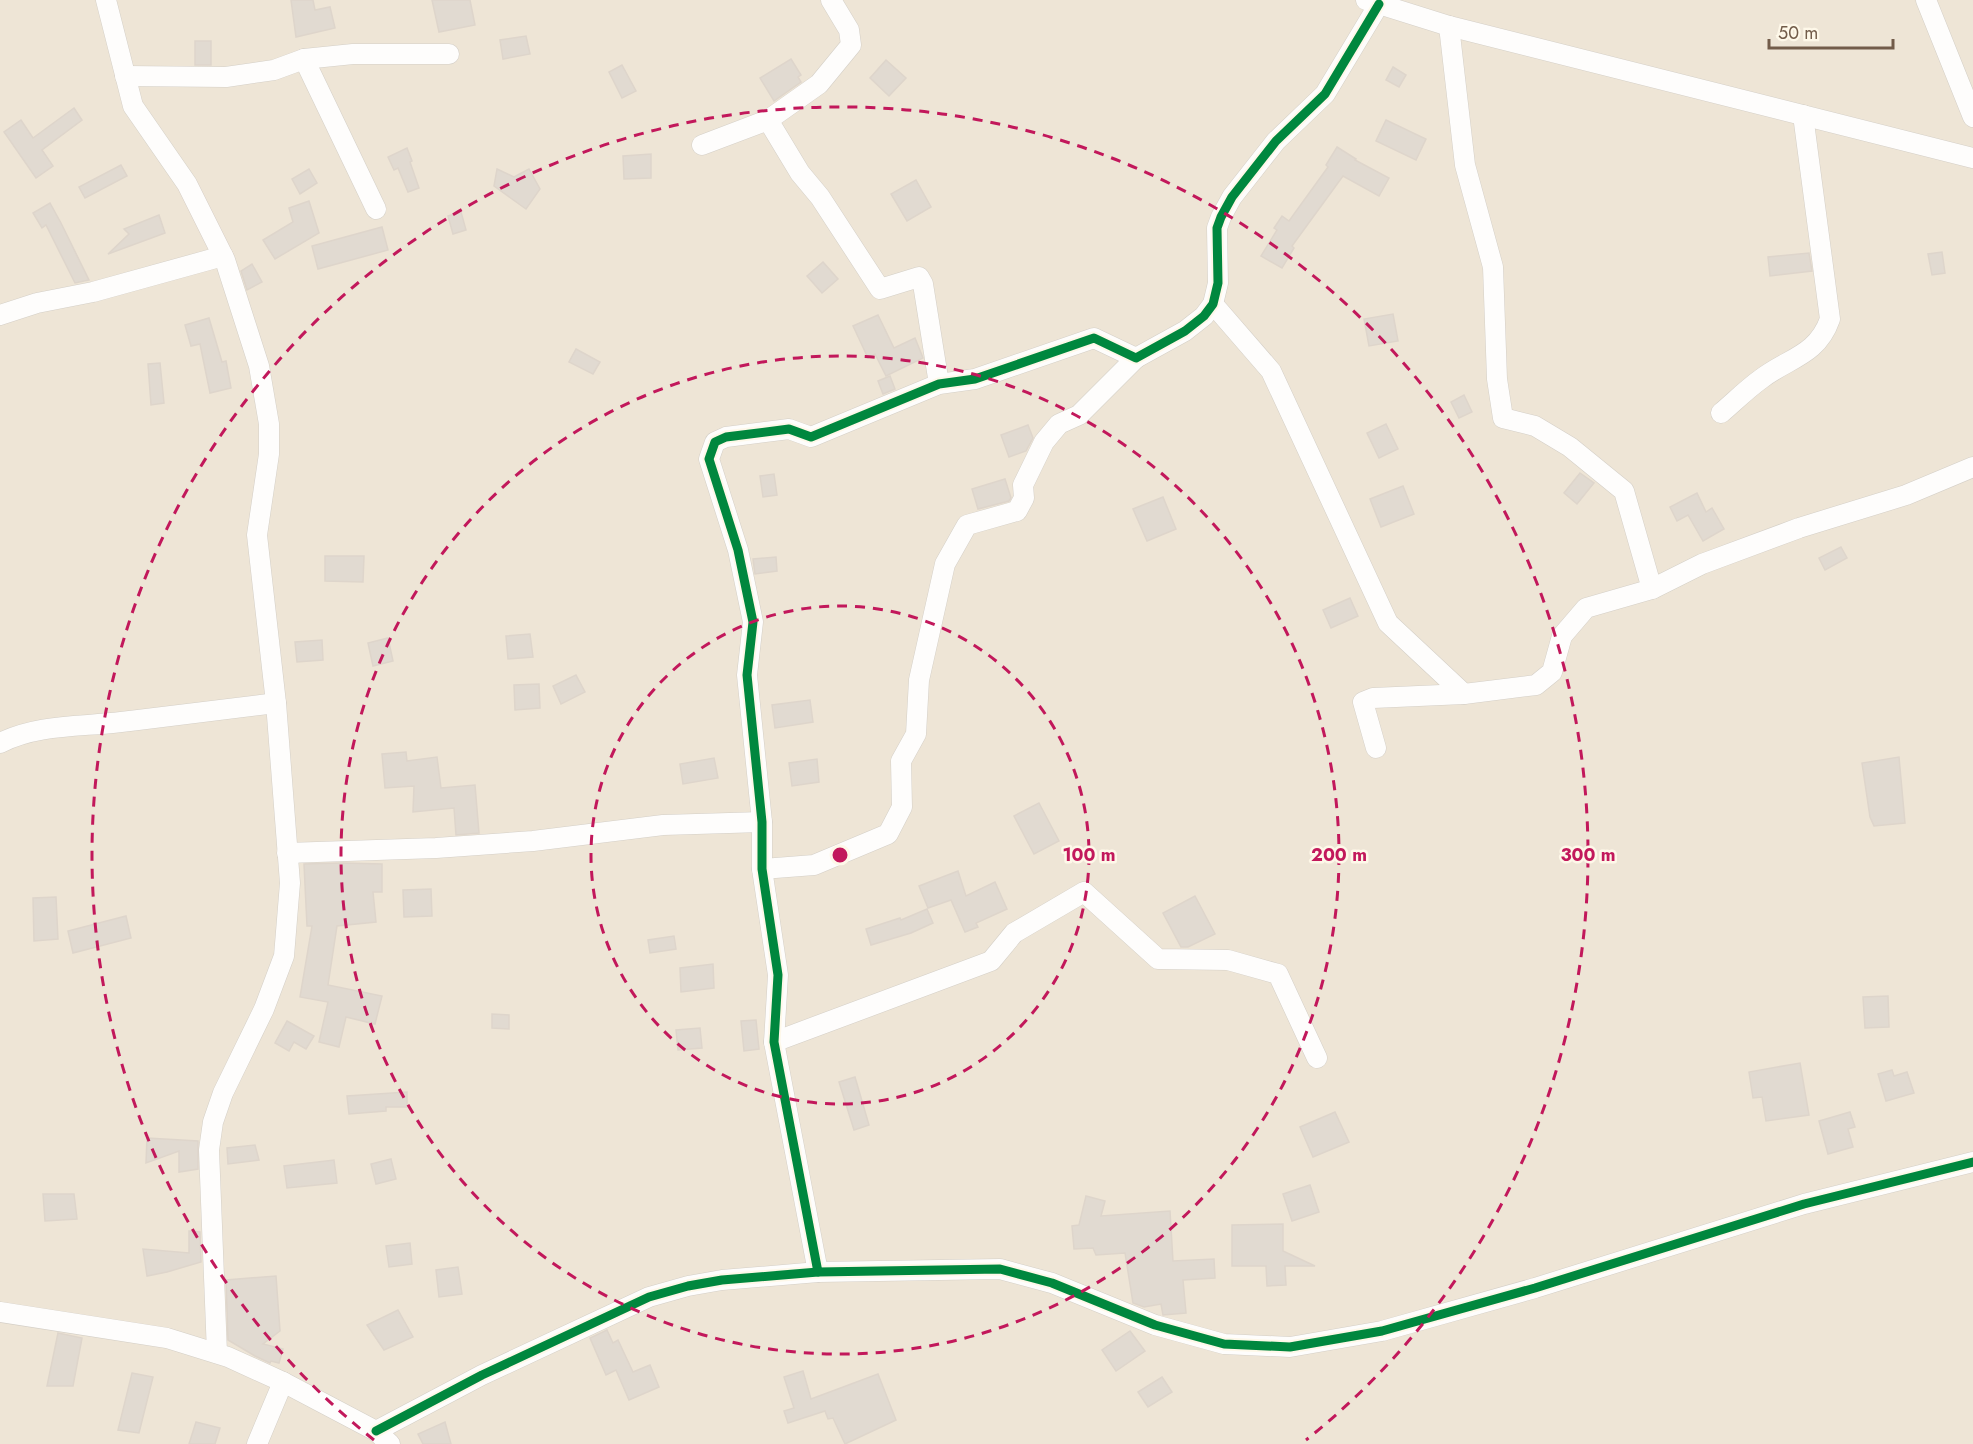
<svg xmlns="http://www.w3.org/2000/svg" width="1973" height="1444" font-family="Jost,sans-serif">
	<rect width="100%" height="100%" fill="#f5f2e9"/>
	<rect fill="#eee5d6" x="0" y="0" width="1973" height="1444"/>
	<g fill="#e1dad1" stroke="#ded5cb" stroke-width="1.5">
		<polygon points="291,0 313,0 315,10 330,7 335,28 296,37"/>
		<polygon points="432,0 470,0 475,25 439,32"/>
		<polygon points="526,36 530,54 503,59 500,40"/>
		<rect x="195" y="41" width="16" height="24"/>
		<polygon points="791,59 801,75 798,77 801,82 774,101 760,78"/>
		<polygon points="886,60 906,78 889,96 870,78"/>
		<polygon points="622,65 636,91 622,98 609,72"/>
		<polygon points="1393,67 1406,75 1399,87 1386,80"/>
		<polygon points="74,108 82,120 42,150 53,166 36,178 4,132 21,120 33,138"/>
		<polygon points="1386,120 1426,139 1416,160 1376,141"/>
		<polygon points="1337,147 1356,159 1355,160 1389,178 1379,196 1343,176 1292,246 1294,248 1282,268 1261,256 1277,230 1274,228 1282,216 1289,221 1328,167 1326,165"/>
		<polygon points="407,148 412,161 410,162 419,188 408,192 398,168 394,170 388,157"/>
		<polygon points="651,154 651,178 624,179 623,156"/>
		<polygon points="121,165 127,176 85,198 79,187"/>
		<polygon points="309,169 317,183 300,194 292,179"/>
		<polygon points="497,169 514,177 529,169 540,189 526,209 494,186"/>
		<polygon points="916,180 931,207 907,221 891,194"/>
		<polygon points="309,201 319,233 275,259 263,240 293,222 289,208"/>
		<polygon points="50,203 61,223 89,280 75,283 46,225 42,228 33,213"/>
		<polygon points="461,212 466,230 453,234 448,216"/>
		<polygon points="159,215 165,233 108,254 129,234 124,229"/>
		<polygon points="382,227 388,250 318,269 312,246"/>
		<polygon points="1942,252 1945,273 1932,275 1928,254"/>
		<polygon points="1809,253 1812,271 1770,276 1768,257"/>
		<polygon points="823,262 838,279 822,293 807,276"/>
		<polygon points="252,264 262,282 247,290 241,271"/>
		<polygon points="1393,314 1398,341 1369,346 1364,319"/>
		<polygon points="878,315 894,348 915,338 923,358 886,376 875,354 868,358 853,326"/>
		<polygon points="209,318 222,362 226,361 231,388 210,393 200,344 191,346 185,325"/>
		<polygon points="576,349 600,362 593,374 569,362"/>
		<polygon points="160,363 164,403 151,405 148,364"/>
		<polygon points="890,376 895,389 883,394 878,381"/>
		<polygon points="1464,395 1472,412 1459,418 1451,402"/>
		<polygon points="1386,424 1398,449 1379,458 1367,433"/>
		<polygon points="1028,425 1033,438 1026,451 1009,457 1001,435"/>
		<polygon points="1580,473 1594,483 1577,504 1564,493"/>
		<polygon points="774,474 777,495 763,497 760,476"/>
		<polygon points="1005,479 1011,498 1009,501 978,509 972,489"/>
		<polygon points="1403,486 1414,514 1381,527 1370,499"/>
		<polygon points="1697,493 1706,512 1712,508 1724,529 1703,541 1688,515 1677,521 1670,507"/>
		<polygon points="1163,497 1176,529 1147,541 1133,509"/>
		<polygon points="1841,547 1847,558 1825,570 1819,558"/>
		<polygon points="325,556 364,556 363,582 325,581"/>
		<polygon points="776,557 777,571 755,574 753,559"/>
		<polygon points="1350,598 1358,616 1331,628 1323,610"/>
		<polygon points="530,634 533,657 508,659 506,636"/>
		<polygon points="388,638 393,661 373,666 368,643"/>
		<polygon points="322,640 323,660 297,662 295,642"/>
		<polygon points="576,675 585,692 561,704 553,686"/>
		<polygon points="539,684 540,708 515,710 514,685"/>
		<polygon points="810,700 813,722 775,728 772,705"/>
		<polygon points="406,752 407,761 437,757 441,788 475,785 479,833 456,835 454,808 413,812 414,786 385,788 382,754"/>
		<polygon points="1899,757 1905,823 1874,826 1870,817 1862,763"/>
		<polygon points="714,758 718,778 683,784 680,764"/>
		<polygon points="817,759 819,782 792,786 789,763"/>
		<polygon points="1039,803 1059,841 1034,854 1014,816"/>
		<polygon points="342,863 382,864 382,892 373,892 376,922 337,926 328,985 382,996 375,1024 346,1017 339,1047 319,1042 328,1002 300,997 312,926 307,926 304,864"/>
		<polygon points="958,871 966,896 995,882 1007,909 976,923 978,927 965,932 951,900 928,908 919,886"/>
		<polygon points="431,889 432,916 404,917 403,890"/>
		<polygon points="1195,896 1215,934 1188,947 1181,947 1163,913"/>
		<polygon points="56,897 58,939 34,941 33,898"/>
		<polygon points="927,909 933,923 911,933 871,945 866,929 900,918 901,920"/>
		<polygon points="126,916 131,938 73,953 68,931"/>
		<polygon points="674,936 676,949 650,953 648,940"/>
		<polygon points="713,964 714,988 681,992 680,968"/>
		<polygon points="1888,996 1889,1027 1865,1028 1863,997"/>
		<polygon points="492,1014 509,1015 509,1029 492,1028"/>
		<polygon points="756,1020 759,1049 744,1051 741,1021"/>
		<polygon points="287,1021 314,1036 306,1049 294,1042 289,1051 275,1043"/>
		<polygon points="700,1028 702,1048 678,1050 676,1030"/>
		<polygon points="1800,1063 1809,1115 1766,1121 1762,1097 1753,1098 1749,1072"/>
		<polygon points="1892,1070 1894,1076 1907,1072 1914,1093 1886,1101 1878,1074"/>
		<polygon points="855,1077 869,1125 854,1130 839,1082"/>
		<polygon points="407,1092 407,1107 386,1107 386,1111 349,1114 347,1096"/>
		<polygon points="1335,1112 1349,1142 1313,1157 1300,1127"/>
		<polygon points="1850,1112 1855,1127 1848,1129 1853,1147 1828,1154 1819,1121"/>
		<polygon points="147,1138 198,1141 198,1169 179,1172 179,1151 146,1163"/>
		<polygon points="255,1145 259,1160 228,1164 227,1148"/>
		<polygon points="391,1159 396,1179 376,1184 371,1164"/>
		<polygon points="334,1160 337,1183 287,1188 284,1166"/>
		<polygon points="1310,1185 1319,1212 1292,1221 1283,1194"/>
		<polygon points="43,1194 74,1194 77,1219 45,1221"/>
		<polygon points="1086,1196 1105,1201 1101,1216 1170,1211 1173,1261 1214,1259 1215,1278 1183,1280 1186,1313 1163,1315 1161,1304 1144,1307 1133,1303 1125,1253 1096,1255 1093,1248 1074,1249 1072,1226 1079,1225"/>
		<polygon points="1283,1224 1283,1251 1315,1266 1285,1266 1286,1285 1267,1286 1266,1266 1232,1266 1232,1225"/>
		<polygon points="189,1231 200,1232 201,1262 167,1272 147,1276 143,1249 189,1253"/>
		<polygon points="410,1243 412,1264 389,1267 386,1246"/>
		<polygon points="458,1267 462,1294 439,1297 436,1270"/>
		<polygon points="276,1276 280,1331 263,1344 283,1349 279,1363 271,1361 270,1363 255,1356 228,1340 226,1280"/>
		<polygon points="398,1310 413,1337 384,1350 367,1325"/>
		<polygon points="607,1330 613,1343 618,1340 633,1372 650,1365 659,1387 629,1400 616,1370 606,1375 590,1338"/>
		<polygon points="1130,1331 1145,1351 1116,1371 1102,1350"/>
		<polygon points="58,1333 82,1338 73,1386 47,1386"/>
		<polygon points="803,1371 811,1399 878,1374 896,1420 845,1444 833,1418 828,1419 825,1411 788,1423 784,1411 794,1408 784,1377"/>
		<polygon points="132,1373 153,1377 139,1433 118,1430"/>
		<polygon points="1162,1377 1172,1392 1148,1407 1138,1392"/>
		<polygon points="196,1422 220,1428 215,1444 189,1444"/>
		<polygon points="445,1422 451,1444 423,1444 418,1434"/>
	</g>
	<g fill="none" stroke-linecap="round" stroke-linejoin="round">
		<defs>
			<g id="minor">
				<polyline points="106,0 133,106 187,184 225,260 259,366 269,424 269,454 257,535 276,703 290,883 284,956 264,1009 223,1093 213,1122 209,1150 217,1353"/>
				<polyline points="1366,0 1449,26 1973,158"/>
				<polyline points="1926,0 1973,117"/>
				<polyline points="1449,26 1465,165 1493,267 1497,379 1503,418 1535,426 1570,447 1624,491 1652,589 1702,564 1799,528 1906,495 1973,467"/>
				<polyline points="304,59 376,209"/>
				<polyline points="125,76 226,77 274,70 304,59 353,54 449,54"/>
				<polyline points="768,120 800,173 820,197 880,289 919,277 923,284 939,384"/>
				<polyline points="702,145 768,120 819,84 851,45 849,30 831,0"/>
				<polyline points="1213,304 1271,371 1388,623 1464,694"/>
				<polyline points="0,315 37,303 93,292 223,256"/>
				<path d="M1721 413C1734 402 1747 389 1761 379 1788 358 1817 356 1830 319L1803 115"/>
				<path d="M0 743C38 724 80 727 121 722 173 716 225 709 276 703"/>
				<polyline points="1376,748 1363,702 1373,698 1464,694 1536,685 1552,672 1562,636 1586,608 1652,589"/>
				<polyline points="287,853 436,848 533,841 663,825 762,822"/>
				<polyline points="762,869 814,865 888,834 902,807 901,761 916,734 919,680 945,564 967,525 1017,511 1024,498 1023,485 1044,442 1059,424 1079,415 1136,358"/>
				<polyline points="774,1042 991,961 1014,933 1084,892 1158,959 1228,960 1278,974 1317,1058"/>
				<polyline points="818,1272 774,1042 778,975 762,869 762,822 747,675 753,622 738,550 709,459 715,442 726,437 789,429 811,437 939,384 975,379 1094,338 1136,358 1185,331 1204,316 1213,304 1218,283 1217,228 1221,217 1232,197 1276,141 1325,94 1379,4"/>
				<polyline points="0,1312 167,1338 228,1357 283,1382 376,1431 390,1444"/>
				<polyline points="376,1431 482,1375 649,1297 688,1286 722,1280 818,1272 1000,1269 1052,1283 1155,1325 1224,1344 1290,1347 1382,1331 1535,1288 1804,1204 1973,1162"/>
				<polyline points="257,1444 283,1382"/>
			</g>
		</defs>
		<use href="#minor" stroke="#d4cfc7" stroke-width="21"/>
		<use href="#minor" stroke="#fefdfc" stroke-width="20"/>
		<defs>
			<g id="cycleway">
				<polyline points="818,1272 774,1042 778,975 762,869 762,822 747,675 753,622 738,550 709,459 715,442 726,437 789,429 811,437 939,384 975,379 1094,338 1136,358 1185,331 1204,316 1213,304 1218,283 1217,228 1221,217 1232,197 1276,141 1325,94 1379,4"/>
				<polyline points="376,1431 482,1375 649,1297 688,1286 722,1280 818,1272 1000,1269 1052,1283 1155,1325 1224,1344 1290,1347 1382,1331 1535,1288 1804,1204 1973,1162"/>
			</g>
		</defs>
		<use href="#cycleway" stroke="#fef8e9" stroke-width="13"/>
		<use href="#cycleway" stroke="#00873e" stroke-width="9"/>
	</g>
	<g fill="none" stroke="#c2185b" stroke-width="3" stroke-dasharray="10 8">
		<circle cx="840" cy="855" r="249"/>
		<circle cx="840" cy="855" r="499"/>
		<path d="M374 1440A748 748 0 1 1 1306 1440"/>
	</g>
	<circle cx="840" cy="855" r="9" fill="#c2185b" stroke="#fef8e9" stroke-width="3"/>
	<g font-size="18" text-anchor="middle" font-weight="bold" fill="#c2185b" stroke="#fef8e9" stroke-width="5" stroke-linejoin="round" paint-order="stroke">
		<text x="1089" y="861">100 m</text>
		<text x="1339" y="861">200 m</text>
		<text x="1588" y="861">300 m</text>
	</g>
	<path d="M1769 39v9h124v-9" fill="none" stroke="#725c4a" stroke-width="3"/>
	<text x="1778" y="39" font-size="18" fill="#725c4a" stroke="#fef8e9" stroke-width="4.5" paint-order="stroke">50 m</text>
</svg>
